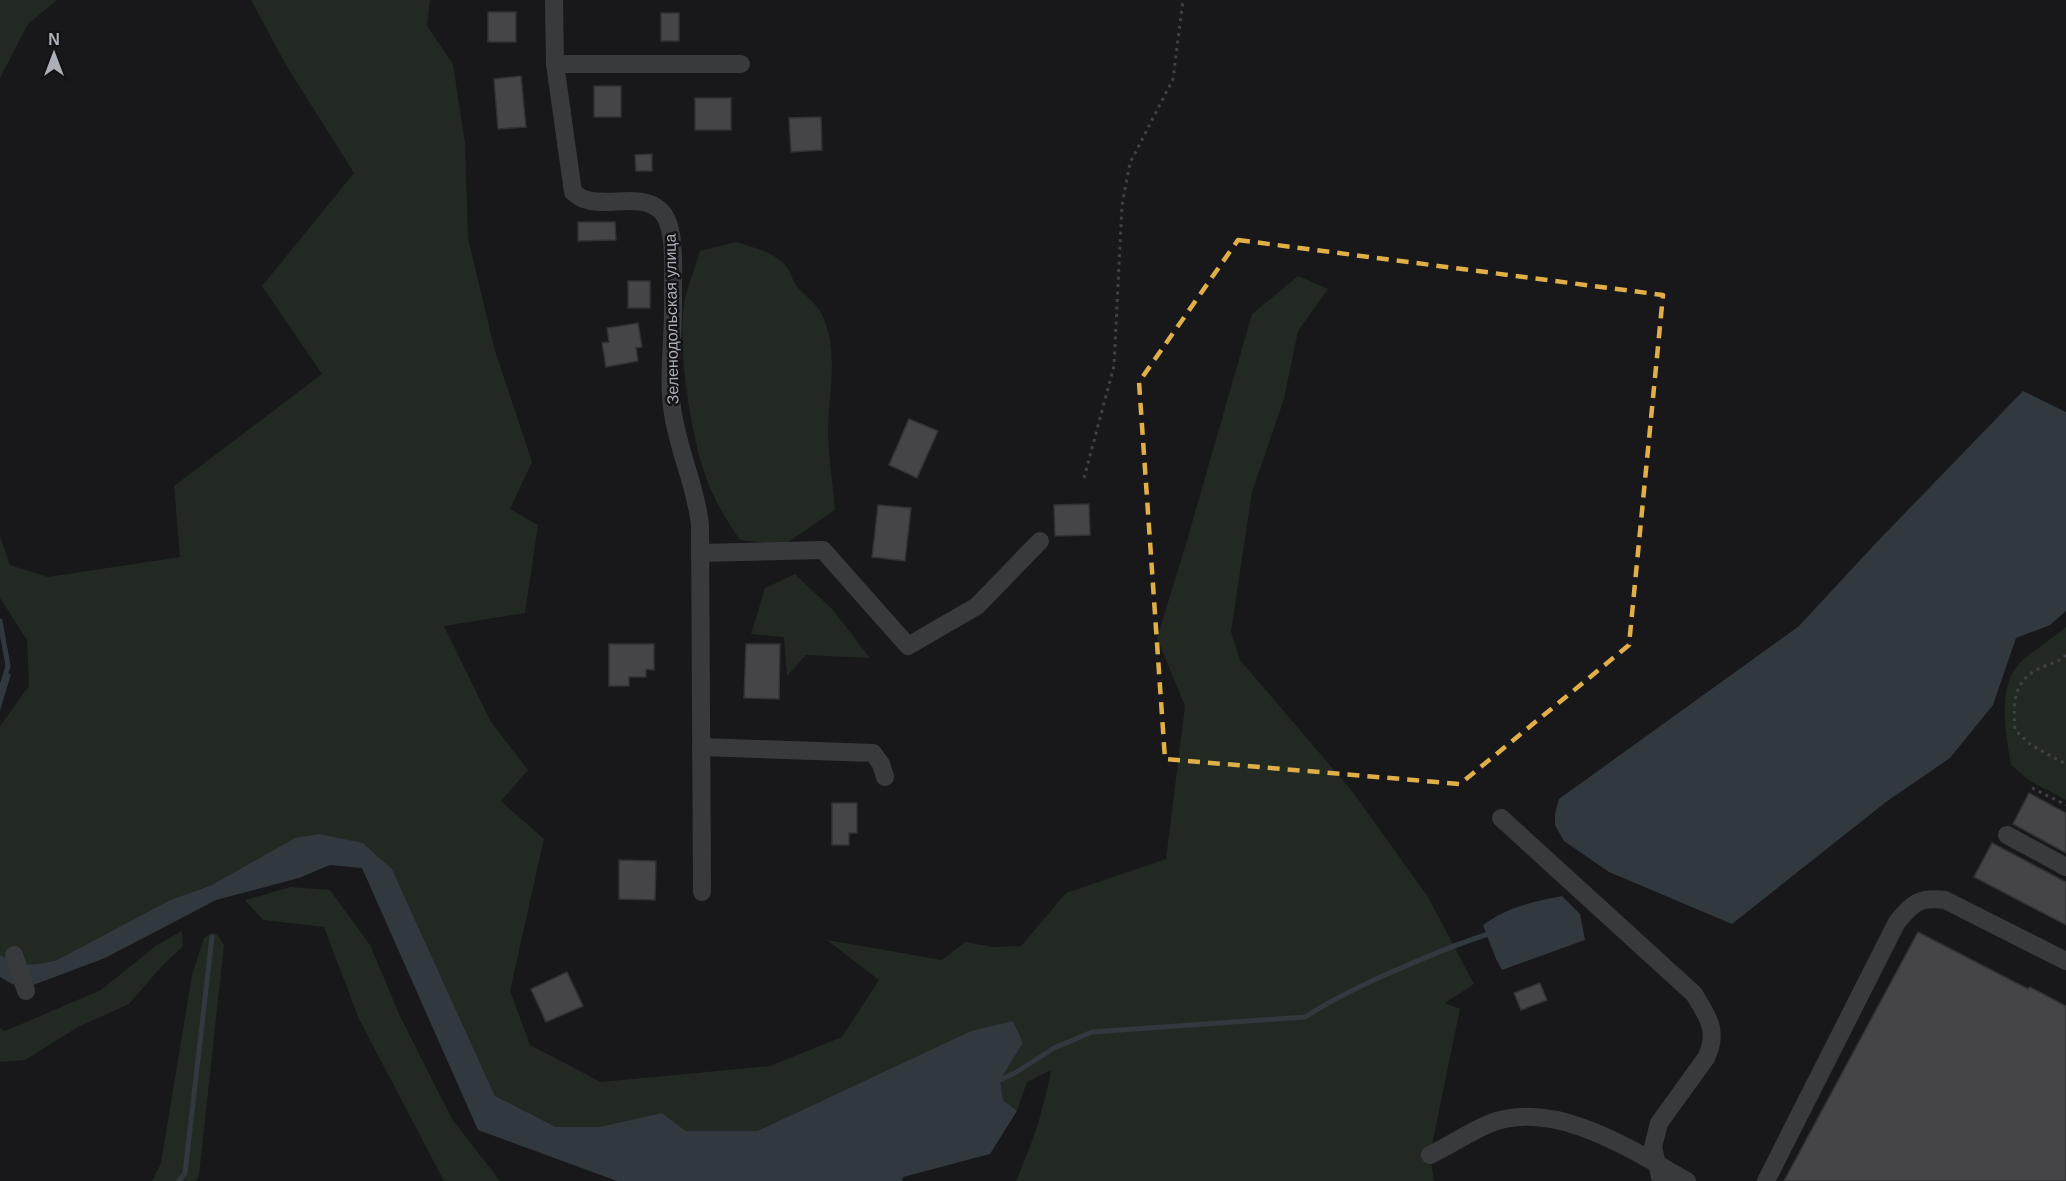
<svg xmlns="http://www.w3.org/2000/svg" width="2066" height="1181" font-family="Arial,sans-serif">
	<rect width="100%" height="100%" fill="#181719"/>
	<g fill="#222923">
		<polygon points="0,0 57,0 28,24 0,78"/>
		<path d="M251 0H430L427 26 453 64 465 143 468 238 495 351 532 462 510 509 538 525 525 613 444 626 491 722 528 770 501 801 544 839 510 991 530 1045 601 1082 770 1066 842 1037 879 980 827 940 942 960 965 942 993 947 1021 946 1066 893 1166 859 1185 706 1157 638 1186 544 1252 314 1298 276 1328 289 1298 331 1284 399 1252 492 1231 632 1240 660 1352 791 1428 897 1474 984 1445 1003 1460 1009 1430 1155 1434 1181H1016C1032 1145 1044 1109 1051 1070L1027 1082 1017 1111 1003 1100 1000 1080 1023 1043 971 1031 757 1131H686L662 1113 599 1127H556L495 1096 392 869 363 843 212 885 170 900 57 960C33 966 22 967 0 955V726L29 686 27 640 0 598V536L10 565 48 577 180 557 174 486 322 374 262 286 354 173 286 65Z"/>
		<path d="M736 242C755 248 780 253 790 272 792 276 793 281 795 284 802 294 814 301 820 311 840 347 829 390 828 428 828 456 833 483 835 510L784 545 740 540C727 521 715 502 707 480 691 438 676 343 685 299 689 283 695 267 700 251Z"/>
		<polygon points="795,574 833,610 870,658 806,655 787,676 784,637 751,634 765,588"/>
		<path d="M2066 627V800L2030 781 2011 765C2006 737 1997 688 2018 665 2029 653 2052 639 2066 627Z"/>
		<polygon points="291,887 330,890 370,945 400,1016 452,1119 500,1181 444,1181 359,1019 324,927 263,920 245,900"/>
		<polygon points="182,931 183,946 162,966 129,1004 78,1027 25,1060 0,1062 0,1028 5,1031 101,990 157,945"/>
		<polygon points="211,933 217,934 224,945 199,1175 196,1181 152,1181 161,1163 192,975 204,938"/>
	</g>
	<g fill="#31383e">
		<polygon points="2023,391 2066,412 2066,611 2050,625 2016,638 1993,705 1950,758 1886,802 1732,924 1609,872 1564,841 1555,825 1555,814 1559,799 1799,626 1875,544"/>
		<polygon points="5,673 11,674 0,711 0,684"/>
		<path d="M319 834 363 843 392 869 495 1096 556 1127H599L662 1113 686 1131H757L971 1031 1013 1021 1023 1043 1000 1080 1003 1100 1017 1111 990 1154 903 1177 902 1181H617L478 1130 362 868 330 865 299 878 216 900 105 958 28 987 12 984 0 977V955C22 967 33 966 57 960L170 900 212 885 295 838Z"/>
		<path d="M1562 896 1580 914 1585 940 1502 970 1496 959 1483 925C1508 907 1532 902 1562 896Z"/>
	</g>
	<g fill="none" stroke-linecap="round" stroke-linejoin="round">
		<g stroke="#31383e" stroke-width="5">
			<polyline points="0,621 8,666 0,692"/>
			<path d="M993 1083 1015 1073 1054 1048 1092 1032 1305 1017C1336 997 1368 982 1401 968 1431 955 1461 942 1492 933"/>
			<polyline points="179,1181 185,1173 212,937"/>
		</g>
	</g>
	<g fill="#454549" stroke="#323235" stroke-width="1.5">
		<rect x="488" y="12" width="28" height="30"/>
		<rect x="661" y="13" width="18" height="28"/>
		<polygon points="521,76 526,127 498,129 494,79"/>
		<rect x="594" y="86" width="27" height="31"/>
		<rect x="695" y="98" width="36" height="32"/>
		<polygon points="821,117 822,150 791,152 789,118"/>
		<polygon points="652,154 652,171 636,171 635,155"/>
		<polygon points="578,222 615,222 616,240 578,241"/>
		<rect x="628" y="281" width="22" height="27"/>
		<polygon points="638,323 642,347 636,348 638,361 606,367 602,343 609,342 607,328"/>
		<polygon points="909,419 938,431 917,478 889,465"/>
		<polygon points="1089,504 1090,535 1055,536 1054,505"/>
		<polygon points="878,505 911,508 905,561 872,557"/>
		<polygon points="609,644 654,644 654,670 646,669 646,677 629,677 629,686 609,686"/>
		<polygon points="746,644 780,644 779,699 744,698"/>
		<polygon points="2029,793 2066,813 2066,853 2013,824"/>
		<polygon points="832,803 857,803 857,833 849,833 849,845 832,845"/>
		<polygon points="1992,843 2066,882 2066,925 1974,877"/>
		<polygon points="619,860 656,861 655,900 619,899"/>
		<polygon points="1918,932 2028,989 2030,987 2066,1006 2066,1181 1784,1181"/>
		<polygon points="567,972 583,1006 546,1022 531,989"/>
		<polygon points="1540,983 1547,1000 1521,1010 1514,993"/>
	</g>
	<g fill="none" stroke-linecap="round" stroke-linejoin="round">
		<g stroke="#3f4145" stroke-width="3" stroke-dasharray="3 4.5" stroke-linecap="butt">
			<polyline points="1084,478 1114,366 1122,205 1130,163 1173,79 1183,0"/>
			<path d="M2066 655C2059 662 2049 664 2040 668 2013 681 2013 703 2015 730L2031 745 2066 764"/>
			<polyline points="2032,788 2066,805"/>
		</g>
		<g stroke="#393a3e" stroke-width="18">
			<path d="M554 0 555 64 573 192C576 194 580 198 584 199 608 208 639 192 660 210 678 226 672 276 673 299 674 337 667 377 673 414 679 452 696 487 700 525L702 892"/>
			<polyline points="555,64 741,64"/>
			<polyline points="700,553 823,550 908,646 977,606 1040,541"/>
			<polyline points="701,747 873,753 881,764 885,777"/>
			<path d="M1501 818 1694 994C1708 1017 1719 1031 1706 1058L1659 1123 1653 1147 1661 1181"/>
			<polyline points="2007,835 2066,867"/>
			<polyline points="14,955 26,991"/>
			<path d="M1430 1155C1449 1146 1473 1130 1491 1123 1556 1099 1632 1150 1687 1181"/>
			<path d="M1766 1181 1897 922C1913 903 1919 897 1945 900L2066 961"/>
		</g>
	</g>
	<path fill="none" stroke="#e1af48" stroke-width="4.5" stroke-dasharray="12 8" stroke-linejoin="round" d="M1238 240 1663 295 1629 645 1460 784 1165 759 1139 382Z"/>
	<g text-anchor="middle" stroke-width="5" stroke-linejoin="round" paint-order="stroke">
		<g font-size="16" fill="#abafb8" stroke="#131214">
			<text transform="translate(671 319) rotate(-91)" y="6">Зеленодольская улица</text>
		</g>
	</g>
	<g transform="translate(54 54)" stroke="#131214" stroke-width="4.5" paint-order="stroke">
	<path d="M0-4.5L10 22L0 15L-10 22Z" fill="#abafb8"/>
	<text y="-9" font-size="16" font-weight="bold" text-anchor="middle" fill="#abafb8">N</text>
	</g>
</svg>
